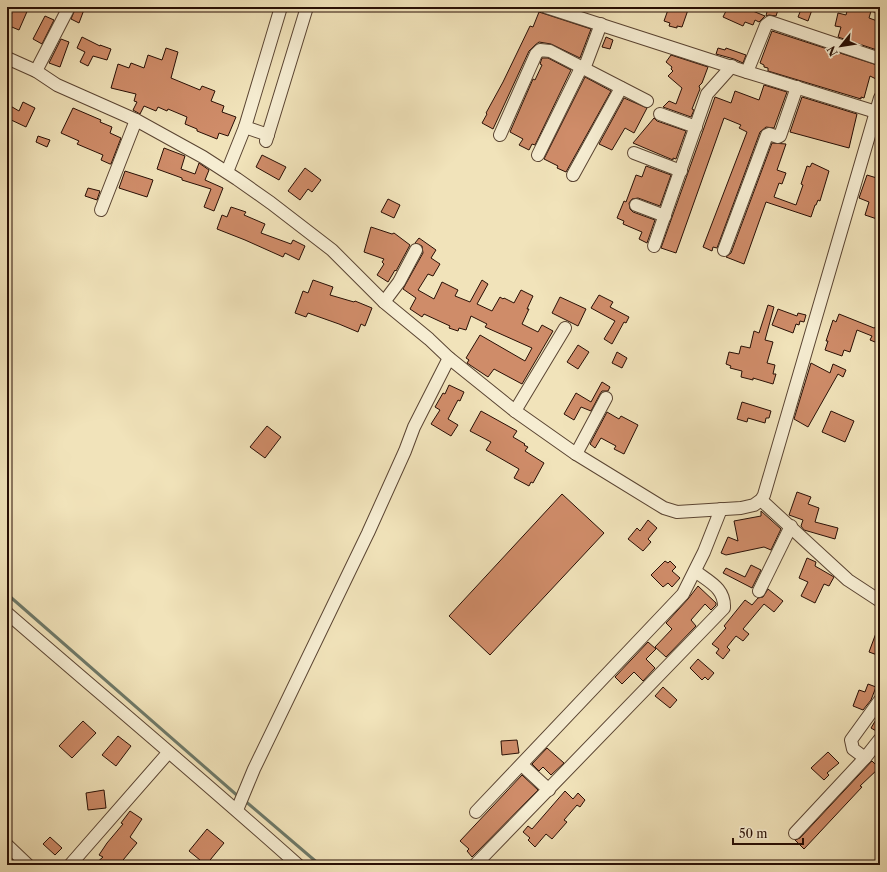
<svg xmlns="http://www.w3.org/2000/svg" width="887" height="872" font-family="'Libre Caslon Text',serif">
	<rect width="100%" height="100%" fill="#f1e3ba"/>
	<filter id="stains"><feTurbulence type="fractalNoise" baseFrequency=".005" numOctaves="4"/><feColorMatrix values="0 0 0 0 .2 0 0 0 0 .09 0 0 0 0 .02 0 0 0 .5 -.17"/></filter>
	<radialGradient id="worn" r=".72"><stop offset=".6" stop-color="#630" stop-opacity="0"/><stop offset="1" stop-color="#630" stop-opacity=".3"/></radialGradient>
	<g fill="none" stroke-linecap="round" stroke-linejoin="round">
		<g stroke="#6e7968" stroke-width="3">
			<polyline points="7,594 239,797"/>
			<polyline points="244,800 320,865"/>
		</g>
	</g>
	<g fill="#cf8c69" stroke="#280f05">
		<polygon points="7,7 29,7 19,30 7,25 12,13 7,11"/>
		<polygon points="76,7 85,7 79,23 71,19"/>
		<polygon points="669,7 689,7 682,27 677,26 677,28 669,26 670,23 664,21"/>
		<polygon points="728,7 743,7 765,16 759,22 755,20 753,25 745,22 743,26 723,17"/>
		<polygon points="768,7 779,7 776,16 769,15 766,16"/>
		<polygon points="802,7 813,7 808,21 798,17"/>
		<polygon points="848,7 871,7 871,11 869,18 880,22 880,51 838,37 841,27 835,26 838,13 846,15"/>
		<polygon points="539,12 591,29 580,58 551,44 539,42 535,45 529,51 493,129 482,123 487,114 486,113 503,82 530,26 533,27"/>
		<polygon points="45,16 54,20 42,44 33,39"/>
		<polygon points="772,31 880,66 876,79 870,76 864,98 861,97 861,99 768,71 768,68 764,67 764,65 760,63"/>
		<polygon points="82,37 100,46 100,45 111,49 107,60 93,56 88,66 80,62 85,52 77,48"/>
		<polygon points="606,37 613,40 610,49 602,47"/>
		<polygon points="61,39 69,42 60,67 49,63"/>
		<polygon points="166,48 178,52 171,78 200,90 202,86 215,91 211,101 224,106 222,112 236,117 228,136 219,133 217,139 197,131 197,129 185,124 187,117 168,109 167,111 158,107 156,111 144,106 140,114 133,110 137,102 134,101 136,94 111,88 118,64 129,68 131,63 144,68 148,55 162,60"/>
		<polygon points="718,48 725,50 726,48 746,55 743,63 734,59 716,54"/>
		<polygon points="671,55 708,67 702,83 699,86 700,89 692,109 694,110 691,117 663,107 669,101 676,104 682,88 668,76 673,71 671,69 672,67 666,62"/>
		<polygon points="542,58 548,58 571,70 535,145 532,144 529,150 519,145 523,139 510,132 533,79 535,80 542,65 540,64"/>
		<polygon points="585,77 611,91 566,172 557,168 558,166 544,159"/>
		<polygon points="764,85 787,92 774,128 766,127 760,132 717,248 713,247 712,251 703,247 747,132 739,128 741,125 724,118 676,253 661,248 715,97 731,103 735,91 759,100"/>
		<polygon points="802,97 857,114 849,148 790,132"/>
		<polygon points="624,98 647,108 634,133 625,128 612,150 599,144"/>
		<polygon points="23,102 35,108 26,127 7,118 7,104 19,111"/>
		<polygon points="73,108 101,120 100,122 112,127 110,133 121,138 111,164 110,164 101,160 103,155 77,144 79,141 61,133"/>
		<polygon points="654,118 657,121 686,131 676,159 673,158 673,160 633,143"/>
		<polygon points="38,136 50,140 47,147 36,142"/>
		<polygon points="772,143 786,144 777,170 786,173 782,184 779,183 774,197 796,205 803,185 801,184 807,166 810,167 812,163 829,171 820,201 818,200 816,205 815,205 811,217 766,202 744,264 726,257 731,253"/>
		<polygon points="164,148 185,156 181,169 195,174 199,163 209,170 205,180 223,188 214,211 204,207 211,189 182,180 182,178 157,169"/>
		<polygon points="262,155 286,167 279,180 256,167"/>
		<polygon points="646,166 671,175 660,206 638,198 632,199 629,203 630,209 633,212 655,220 647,243 639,239 642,232 623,224 624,221 617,218 624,201 626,202 636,175 642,177"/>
		<polygon points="305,168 321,180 312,192 308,189 300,200 288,191"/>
		<polygon points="125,171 153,180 147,197 119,188"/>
		<polygon points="867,175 880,179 880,220 865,215 869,202 859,198"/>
		<polygon points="88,188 100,191 97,200 85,196"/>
		<polygon points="388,199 400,205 394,218 381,212"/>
		<polygon points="231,207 246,212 244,215 265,224 261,233 291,244 293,240 305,246 299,260 285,253 283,257 245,240 217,229 222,215 227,217"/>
		<polygon points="371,227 392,234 394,233 410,245 396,271 395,270 388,282 377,275 384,264 382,262 384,259 364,252"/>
		<polygon points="419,238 436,250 431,258 440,264 433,276 428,274 418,290 434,299 442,282 458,290 455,296 470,302 482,280 488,284 477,304 492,311 500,297 503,299 504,298 514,303 521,290 533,296 527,309 529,309 522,324 538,332 542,325 553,331 522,384 494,369 488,377 467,363 469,360 466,358 480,335 525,361 532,348 485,327 487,324 471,316 466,330 459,328 458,331 449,328 450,326 424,314 422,317 410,309 416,298 403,289 423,253 422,246 415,243"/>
		<polygon points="313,280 333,287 330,295 354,302 355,301 372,308 365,326 361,324 358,332 339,324 308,313 306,317 295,313 303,291 308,293"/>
		<polygon points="599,295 613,302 610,307 629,317 626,323 624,322 612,344 604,339 615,321 591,308"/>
		<polygon points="560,297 586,309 578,326 552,313"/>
		<polygon points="768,305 774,307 765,340 773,342 767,363 775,365 773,374 776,374 773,384 753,378 753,380 741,377 742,371 730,368 731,366 726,364 729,352 739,354 741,346 750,348 754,331 759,333"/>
		<polygon points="778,309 797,316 798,313 806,315 804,322 800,321 799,325 796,324 793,333 772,325"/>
		<polygon points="839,314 874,328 876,327 880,317 880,344 870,340 872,336 857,330 850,352 844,350 842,356 825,350 828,341 826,341 833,320 836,322"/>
		<polygon points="578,345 589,352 578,369 567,362"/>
		<polygon points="617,352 627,358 622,368 612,363"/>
		<polygon points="811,363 830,373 833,364 846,370 843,377 838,374 808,427 794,419"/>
		<polygon points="602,382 610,387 608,391 602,391 600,394 591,411 581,407 574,420 564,414 576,393 591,402"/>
		<polygon points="449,385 464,392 460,401 458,400 448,419 458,425 451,436 431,424 440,410 435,407 443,393 445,394"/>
		<polygon points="742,402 771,411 769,418 766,418 765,423 748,418 747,422 737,419"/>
		<polygon points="481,411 517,431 513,437 525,444 524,445 528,447 525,451 544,463 533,483 531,482 529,486 514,478 519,469 486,450 491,442 470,431"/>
		<polygon points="831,411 854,421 845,442 822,432"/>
		<polygon points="607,412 619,419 621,416 638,425 624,454 614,449 616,446 601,438 595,448 590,444"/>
		<polygon points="267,426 281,437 265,458 250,447"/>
		<polygon points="797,492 811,497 808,504 819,508 815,522 838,528 835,539 804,530 801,526 803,520 789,515"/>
		<polygon points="562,494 604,533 490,655 449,616"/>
		<polygon points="761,511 781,529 771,550 764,547 726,555 721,553 728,537 738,541 734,521 761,516"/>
		<polygon points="648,520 657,528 648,539 651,542 643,551 628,539 637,528 640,531"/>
		<polygon points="807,558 816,562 815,566 834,577 829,586 824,584 815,603 801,596 808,582 799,578"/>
		<polygon points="665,561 668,563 670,561 676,567 672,571 680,578 672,587 668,583 663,587 651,575"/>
		<polygon points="751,565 761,570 752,588 723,573 726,568 745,577"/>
		<polygon points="698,586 716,603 716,605 711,610 705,604 691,620 696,626 666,657 655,647 672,629 666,623 688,599"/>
		<polygon points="768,589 783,601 774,612 764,604 743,629 749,634 743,641 736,636 727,647 730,650 723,659 716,653 719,649 712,644 726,628 724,626 745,600 752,605 758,598 763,597"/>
		<polygon points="879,625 880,625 880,656 869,652"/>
		<polygon points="648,642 656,649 646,659 655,668 643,681 634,672 622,684 615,677"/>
		<polygon points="698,659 714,673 708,680 705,677 702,680 690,668"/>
		<polygon points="868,684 876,687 871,700 863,710 853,706 859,690 865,692"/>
		<polygon points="663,687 677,700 670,708 655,696"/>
		<polygon points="880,713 880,732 878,732 871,728"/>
		<polygon points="83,721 96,733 72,758 59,746"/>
		<polygon points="118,736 131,746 116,766 102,755"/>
		<polygon points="517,740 519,753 502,755 501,741"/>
		<polygon points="547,748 564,763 551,775 543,767 539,771 532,764"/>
		<polygon points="828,752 839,763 827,773 829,775 824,780 811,768"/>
		<polygon points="872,761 879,768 860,786 862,787 804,849 795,840 800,838"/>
		<polygon points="522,775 538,790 472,857 467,851 469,849 460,841"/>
		<polygon points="104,790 106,808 88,810 86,793"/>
		<polygon points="565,791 573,799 578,793 585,800 580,807 577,805 564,820 567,822 552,839 546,834 535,847 528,840 530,838 523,832 528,826 532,829"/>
		<polygon points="130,811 142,819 130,837 137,843 119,865 94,865 103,857 99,855 107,843 123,824 121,823"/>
		<polygon points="207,829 224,843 206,865 189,851"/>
		<polygon points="50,837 62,848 55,855 43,844"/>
	</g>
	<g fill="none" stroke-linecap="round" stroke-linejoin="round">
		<defs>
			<g id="minor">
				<polyline points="546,7 747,72 876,112"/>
				<polyline points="878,7 880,8"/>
				<polyline points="7,58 36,71 57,85 136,120 203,157 237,179 271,203 332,250 384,302 429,339 449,358 515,411 576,454 664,508 677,512 741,508 754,505 761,500 764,495 880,98"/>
				<polyline points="584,69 601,24"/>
				<polyline points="36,71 69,7"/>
				<polyline points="747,72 766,25 770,22 880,59"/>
				<polyline points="660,114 696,127"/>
				<polyline points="245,127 281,7"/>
				<polyline points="500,135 536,54 540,50 550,51 647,101"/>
				<polyline points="266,141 307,7"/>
				<polyline points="634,153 681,171"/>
				<polyline points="538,155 581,68"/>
				<polyline points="227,172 245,127 268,135"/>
				<polyline points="573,175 621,88"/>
				<polyline points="636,205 665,216"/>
				<polyline points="101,210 136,120"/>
				<polyline points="654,246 707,94 732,66"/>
				<polyline points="724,250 767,135 769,134 778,137 780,136 797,87"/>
				<polyline points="384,302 399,282 416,250"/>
				<polyline points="515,411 565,328"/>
				<polyline points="576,454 606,398"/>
				<polyline points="761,500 848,580 880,601"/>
				<polyline points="759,591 791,526"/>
				<path d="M7 613C104 697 202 779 298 865"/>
				<polyline points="865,758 853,749 851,740 880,700"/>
				<polyline points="522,765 549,790"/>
				<polyline points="237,810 254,769 368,533 405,451 414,427 449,358"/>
				<polyline points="476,812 683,594 704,552 721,509"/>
				<polyline points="795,833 865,758 880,739"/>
				<polyline points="7,845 28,865"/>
				<polyline points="70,865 168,753"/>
				<path d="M475 865 724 608C725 588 709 582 695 571"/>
			</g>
		</defs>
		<use href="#minor" stroke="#5a4432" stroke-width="14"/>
		<use href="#minor" stroke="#f6edd2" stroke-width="12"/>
	</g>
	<rect width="887" height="872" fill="none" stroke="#f1e3ba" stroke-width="24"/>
	<rect x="8" y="8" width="871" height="856" fill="none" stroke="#280f05" stroke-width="2"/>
	<rect x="12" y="12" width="863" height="848" fill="none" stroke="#280f05"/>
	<g transform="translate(841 46) rotate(240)" stroke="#f6edd2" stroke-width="3" paint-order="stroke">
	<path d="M0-3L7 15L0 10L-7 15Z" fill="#280f05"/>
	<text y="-6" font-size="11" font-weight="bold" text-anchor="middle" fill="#280f05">N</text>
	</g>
	<path d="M733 838v6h70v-6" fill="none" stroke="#280f05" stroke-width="2"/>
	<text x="739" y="838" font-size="12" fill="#280f05" stroke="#f6edd2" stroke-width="3" paint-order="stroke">50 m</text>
	<rect width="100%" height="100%" filter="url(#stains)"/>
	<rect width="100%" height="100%" fill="url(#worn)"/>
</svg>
